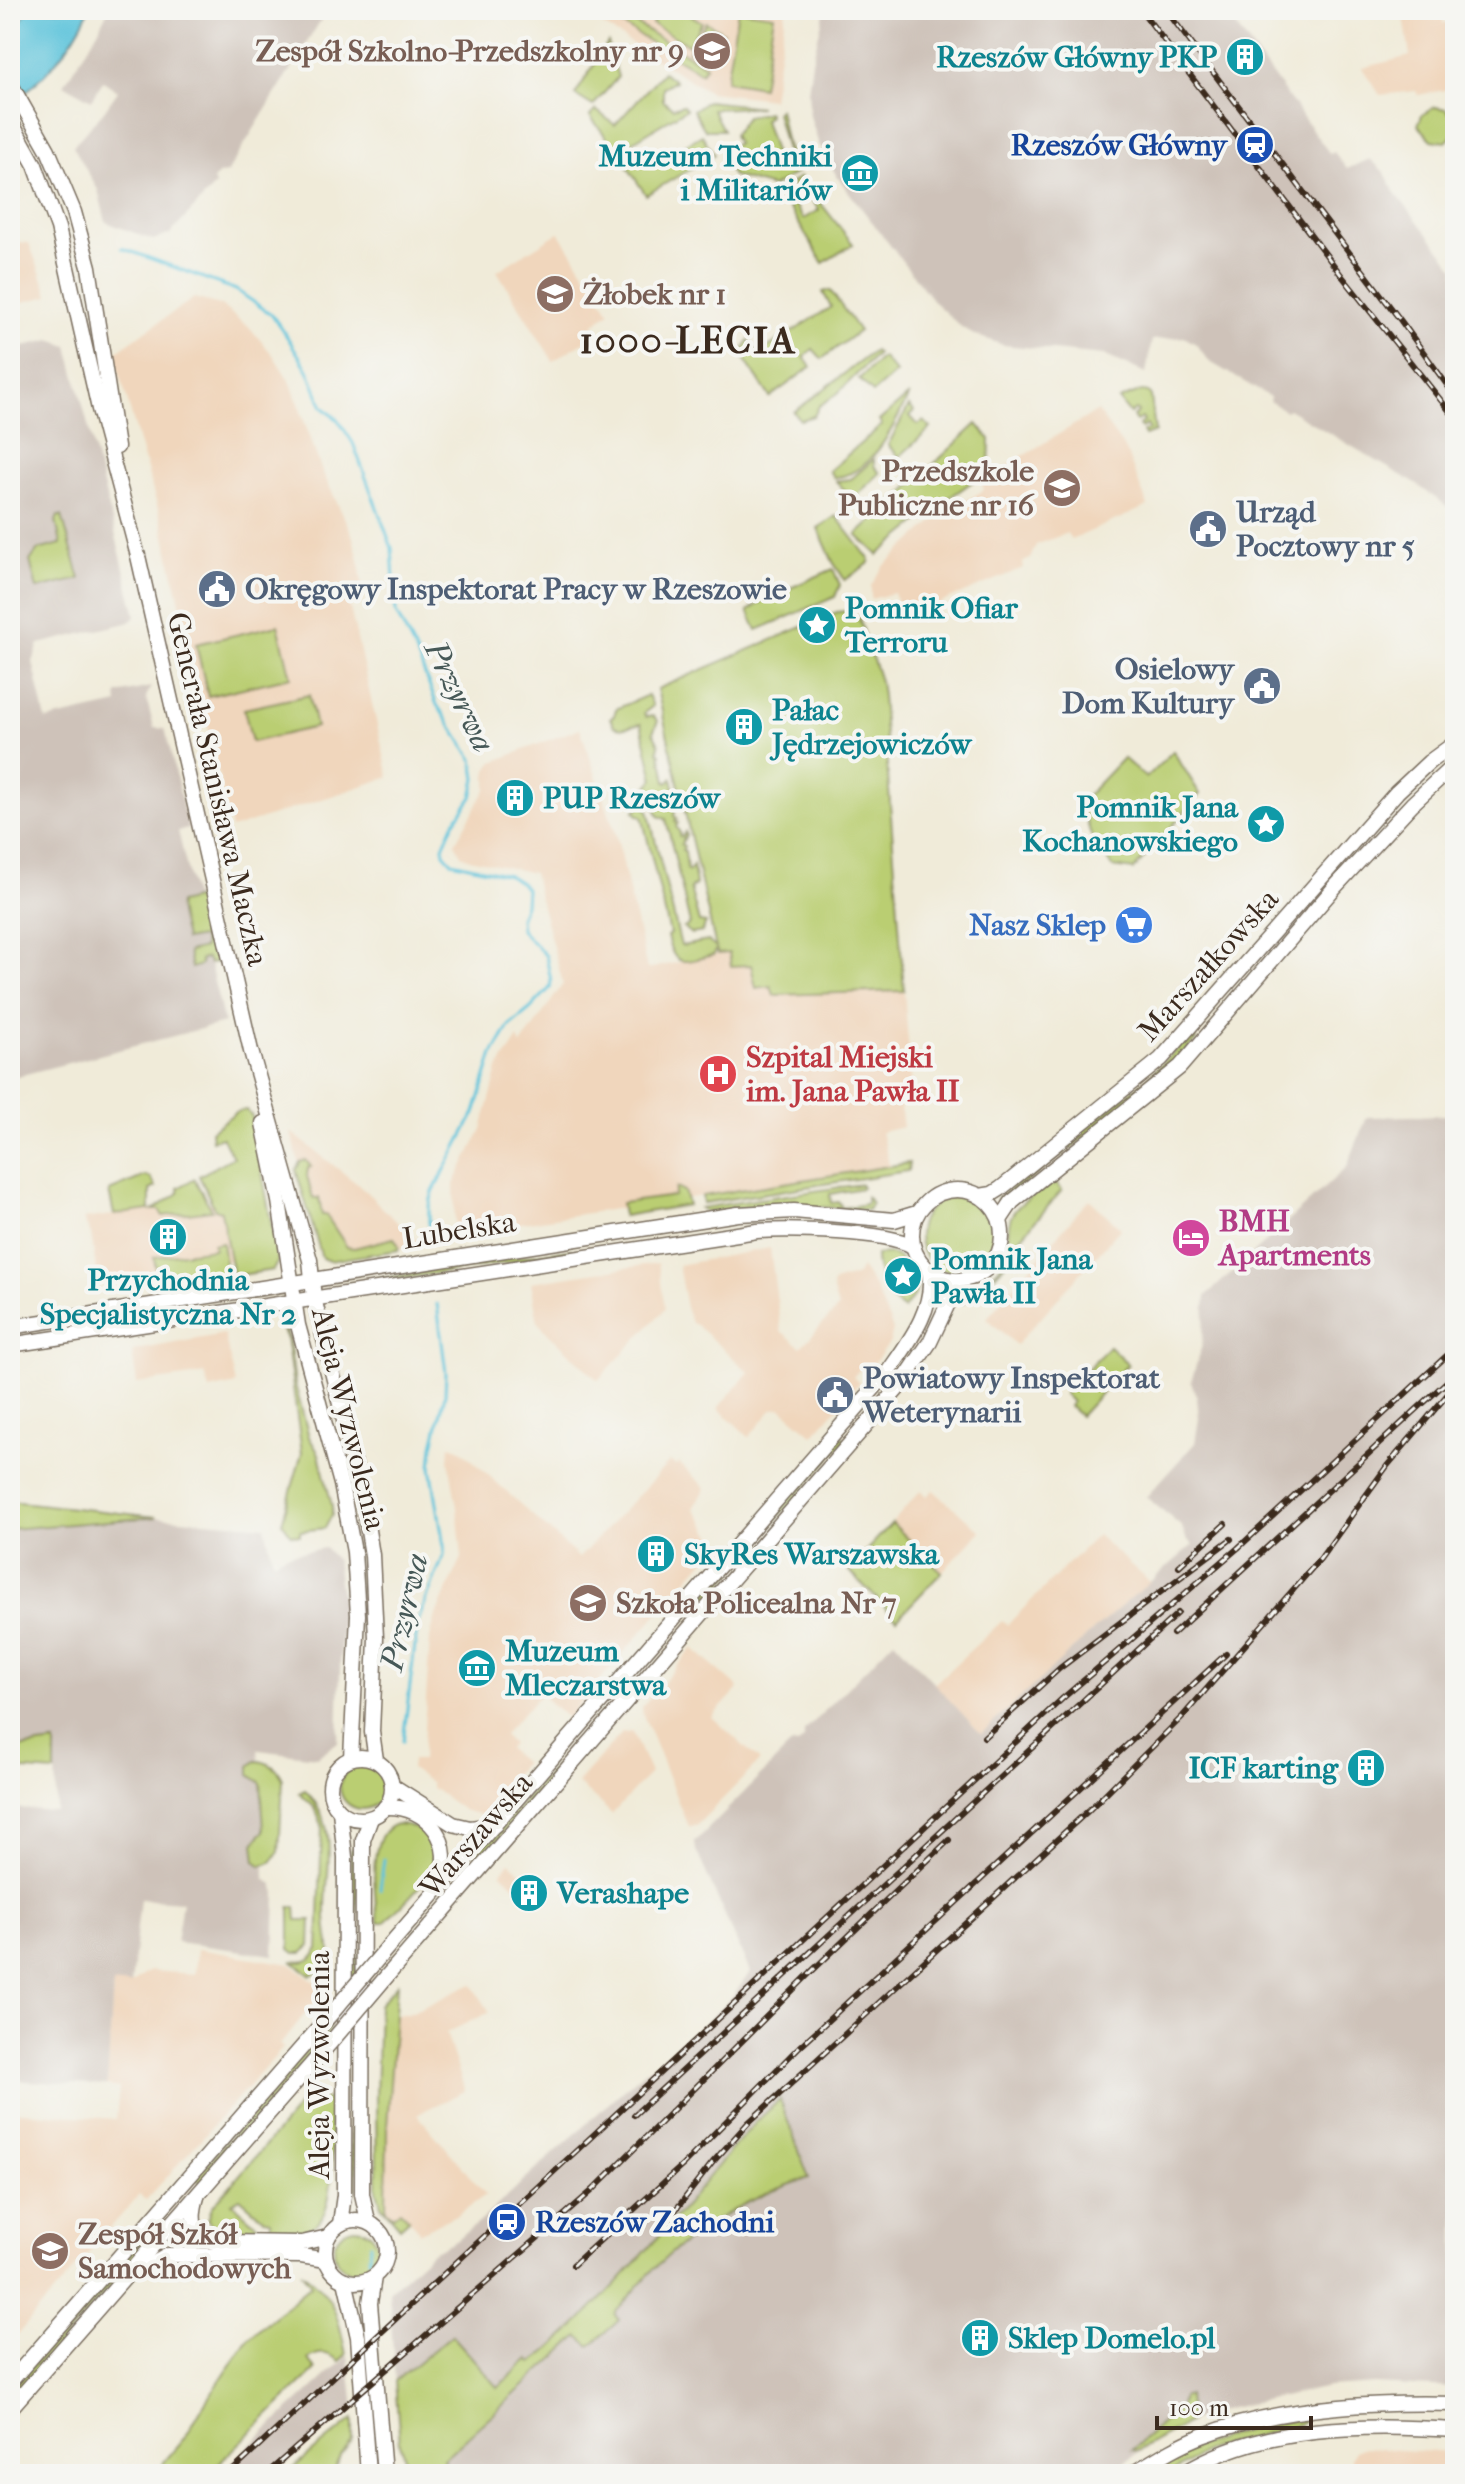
<svg xmlns="http://www.w3.org/2000/svg" width="1465" height="2484" font-family="'IM FELL French Canon',serif">
	<rect width="100%" height="100%" fill="#f6f6f2"/>
	<filter id="ink" filterUnits="userSpaceOnUse"><feTurbulence type="fractalNoise" baseFrequency=".0125" numOctaves="2"/><feDisplacementMap in="SourceGraphic" scale="16" xChannelSelector="R" yChannelSelector="G"/><feConvolveMatrix kernelMatrix="1 2 1 2 8 2 1 2 1" color-interpolation-filters="sRGB"/></filter>
	<filter id="wash" filterUnits="userSpaceOnUse"><feTurbulence type="fractalNoise" baseFrequency=".006" numOctaves="4" result="noise"/><feDisplacementMap in="SourceGraphic" scale="32" xChannelSelector="R" yChannelSelector="G"/><feGaussianBlur stdDeviation="1.8" result="paint"/><feColorMatrix in="noise" values="0 0 0 0 0 0 0 0 0 0 0 0 0 0 0 0 0 1.4 0 .05"/><feComposite in="paint" operator="in"/></filter>
	<g filter="url(#wash)">
		<rect width="100%" height="100%" fill="#f0ebd9"/>
		<g fill="#f0d6bc">
			<polygon points="578,10 786,10 772,99 709,92"/>
			<polygon points="1403,10 1429,10 1431,15 1442,14 1443,23 1455,22 1455,88 1418,95 1416,91 1380,95 1362,68 1410,56"/>
			<polygon points="559,232 610,312 593,324 598,333 553,361 497,271"/>
			<polygon points="10,241 29,243 49,296 10,305"/>
			<polygon points="194,298 220,305 250,328 273,355 291,383 321,469 352,534 359,560 364,601 349,604 389,777 231,829 162,523 114,353"/>
			<polygon points="1097,411 1125,449 1148,506 1071,540 1067,533 1036,545 1030,559 1022,563 1023,568 902,619 894,593 871,599 871,586 883,567 936,519 984,490 982,483 1021,457"/>
			<polygon points="580,728 616,834 647,969 729,952 751,965 772,985 774,995 904,991 913,1102 900,1105 903,1127 881,1132 890,1168 455,1233 454,1184 482,1129 498,1069 518,1038 521,1045 563,984 533,873 470,859 461,855 455,843 487,788 487,770 493,762"/>
			<polygon points="291,1132 360,1186 421,1245 353,1255 331,1235 306,1192"/>
			<polygon points="1089,1199 1121,1228 1016,1345 987,1318"/>
			<polygon points="229,1200 241,1259 98,1281 91,1234 83,1219"/>
			<polygon points="770,1248 781,1331 801,1347 838,1308 832,1287 834,1282 857,1275 861,1268 875,1288 893,1330 890,1342 870,1369 865,1363 853,1377 859,1383 856,1386 813,1435 781,1408 773,1409 749,1437 718,1408 749,1372 696,1325 691,1323 686,1308 678,1265"/>
			<polygon points="658,1263 665,1309 598,1380 538,1323 531,1282"/>
			<polygon points="224,1334 236,1384 210,1390 205,1374 137,1384 132,1351"/>
			<polygon points="450,1445 459,1448 579,1558 670,1461 676,1466 679,1463 706,1488 694,1508 718,1544 567,1718 541,1694 503,1735 512,1744 508,1749 524,1763 498,1792 500,1795 494,1803 481,1815 463,1810 431,1787 431,1783 411,1769 412,1760 422,1760 430,1638 436,1615 462,1558 457,1507 449,1461"/>
			<polygon points="921,1490 927,1496 933,1490 981,1531 942,1572 892,1523"/>
			<polygon points="1097,1535 1150,1582 1097,1627 981,1734 934,1684 1002,1621 1007,1625"/>
			<polygon points="693,1648 739,1688 712,1717 760,1761 696,1826 689,1826 685,1819 642,1712 642,1707"/>
			<polygon points="632,1732 650,1773 612,1814 577,1783 622,1733"/>
			<polygon points="510,1862 545,1894 536,1905 501,1873"/>
			<polygon points="197,1949 291,1964 325,1989 280,2045 283,2048 146,2200 139,2195 10,2343 10,2111 116,2119 119,2088 107,2086 113,1983 131,1984 150,1971 195,1974"/>
			<polygon points="472,1984 490,2012 446,2033 465,2091 417,2114 486,2195 458,2214 420,2232 401,2210 393,2216 386,2210 387,2127 394,2014 408,2014"/>
			<polygon points="1361,2448 1455,2453 1455,2474 1351,2474 1351,2458 1355,2451"/>
		</g>
		<g fill="#cec2b9">
			<polygon points="108,10 327,10 227,173 220,174 213,180 215,185 210,191 170,234 153,240 106,222 98,190 73,146 104,111 118,91 103,81 91,100 64,84 97,33"/>
			<polygon points="825,10 1224,10 1330,154 1334,152 1347,169 1370,159 1385,173 1396,194 1455,268 1455,512 1416,484 1288,409 1286,411 1269,401 1270,397 1210,362 1196,344 1184,337 1152,340 1146,373 1103,355 1003,345 972,334 960,326 934,302 838,178 819,145 810,116 808,92 812,61"/>
			<polygon points="51,340 68,346 136,616 127,623 39,644 33,662 46,720 118,704 117,694 151,687 146,697 154,728 165,729 166,732 188,829 178,831 224,1023 10,1078 10,349"/>
			<polygon points="1451,1115 1455,1221 1455,2388 1374,2384 1328,2387 1217,2411 1183,2425 1104,2474 450,2474 442,2459 580,2335 615,2324 619,2320 614,2315 654,2269 688,2239 756,2197 809,2178 780,2100 753,2123 733,2145 687,2203 605,2298 542,2356 532,2363 528,2359 498,2387 452,2335 395,2381 389,2291 431,2253 459,2238 479,2222 641,2074 674,2053 733,1996 750,1972 696,1850 695,1842 792,1744 798,1745 804,1739 804,1732 894,1640 981,1734 1097,1627 1193,1545 1186,1538 1182,1527 1146,1497 1195,1443 1199,1418 1197,1398 1191,1382 1202,1345 1206,1296 1347,1167 1367,1117"/>
			<polygon points="157,1517 265,1526 273,1561 284,1555 325,1548 336,1560 342,1603 338,1742 317,1757 258,1750 259,1761 262,1764 265,1879 273,1884 276,1893 274,1955 176,1942 182,1902 140,1899 131,1984 113,1984 107,2086 10,2080 10,1808 56,1811 55,1744 10,1749 10,1529"/>
			<polygon points="348,2356 354,2407 274,2474 219,2474"/>
		</g>
		<g fill="#bace72" stroke="#7a7c48" stroke-width="2">
			<polygon points="602,10 613,10 706,66 701,73 601,12"/>
			<polygon points="660,10 682,10 702,22 689,45 652,24"/>
			<polygon points="738,10 774,15 762,87 726,81"/>
			<polygon points="706,22 723,32 706,61 689,51"/>
			<polygon points="608,43 618,77 593,106 575,95"/>
			<polygon points="663,72 675,81 663,87 663,100 673,108 683,105 686,109 632,142 619,153 590,116 596,110 615,125"/>
			<polygon points="707,101 760,107 712,109 723,130 705,130 693,110"/>
			<polygon points="1435,107 1446,109 1455,119 1455,133 1446,142 1432,140 1418,125 1422,115"/>
			<polygon points="779,109 785,140 798,172 772,187 733,176 723,161 730,147 737,143 733,135 746,117 768,112 769,115 764,120 779,168 788,158 776,112"/>
			<polygon points="702,135 714,155 646,195 621,157 634,146 647,167"/>
			<polygon points="800,177 853,244 823,263 779,191 788,194 803,219 819,210 801,184 794,187 791,183"/>
			<polygon points="830,290 859,331 822,359 813,349 804,357 811,367 770,397 741,354 749,340 759,353 831,307 823,292"/>
			<polygon points="874,351 877,354 837,394 819,406 814,416 800,420 794,412"/>
			<polygon points="882,357 896,373 873,393 859,379"/>
			<polygon points="1142,391 1148,392 1151,396 1155,432 1145,436 1143,432 1149,429 1147,425 1141,428 1139,425 1144,421 1142,418 1136,421 1133,417 1138,412 1135,410 1130,414 1119,400"/>
			<path d="M909 395C893 427 874 473 834 478L829 471 882 425 879 421Z"/>
			<polygon points="909,406 914,411 910,416 918,425 924,421 931,428 899,457 888,445"/>
			<polygon points="977,424 990,439 989,470 942,503 878,555 857,535"/>
			<polygon points="874,459 874,466 880,473 853,499 836,481 851,479"/>
			<polygon points="58,516 62,516 80,579 37,589 30,561 38,550 61,544 56,521"/>
			<polygon points="836,516 870,560 868,564 845,580 833,562 818,528"/>
			<polygon points="833,569 840,585 835,597 757,630 748,611 772,596"/>
			<path d="M847 611 859 618 880 681 882 696 904 991 774 995 771 986 756 988 751 965 731 966 729 953 718 954 716 949 714 955C684 961 675 971 667 936L670 934 642 816 638 815 634 811 643 804 648 810 681 946 708 941 716 948 657 689 837 612Z"/>
			<polygon points="278,625 291,677 208,696 196,644"/>
			<polygon points="309,695 316,727 252,742 244,709"/>
			<polygon points="648,695 653,706 644,713 646,717 653,716 658,721 653,732 659,744 658,752 661,754 660,757 662,759 661,762 663,764 666,782 668,783 672,779 677,798 672,805 675,812 674,816 677,818 675,821 678,823 676,826 680,833 679,836 682,837 685,832 686,835 681,845 684,847 682,850 685,852 687,870 689,871 693,865 696,885 690,888 699,922 706,923 702,932 691,934 684,928 690,924 666,819 658,816 648,786 654,779 641,724 621,728 614,726 610,718 614,716 616,709"/>
			<polygon points="1173,751 1200,794 1134,870 1112,867 1091,835 1081,802 1123,758 1146,778"/>
			<path d="M202 897 217 962 209 964 207 958 200 960 201 965 191 968 188 952 204 948 202 937 185 940C184 929 176 912 179 903Z"/>
			<polygon points="1191,1035 1196,1040 1153,1083 999,1204 997,1199 1148,1078"/>
			<polygon points="246,1110 252,1116 278,1261 273,1270 233,1276 221,1211 215,1209 199,1176 233,1157 222,1137 212,1140 211,1131 236,1112"/>
			<polygon points="306,1160 311,1167 308,1168 307,1176 313,1198 319,1198 322,1215 326,1215 347,1247 354,1248 394,1238 399,1246 398,1250 329,1261 322,1258 296,1170 300,1162"/>
			<polygon points="909,1163 908,1171 703,1203 702,1196"/>
			<polygon points="145,1176 151,1178 156,1187 150,1190 150,1210 114,1215 109,1191"/>
			<polygon points="194,1179 212,1210 163,1216 159,1210 153,1210 179,1193 178,1188"/>
			<path d="M1055 1182 1062 1190 1012 1248 1014 1254 981 1291 979 1286 963 1303 958 1298C967 1283 986 1283 997 1270 1014 1251 1004 1235 1011 1217 1018 1201 1041 1191 1055 1182Z"/>
			<polygon points="861,1184 862,1188 830,1194 831,1203 839,1202 842,1208 866,1204 866,1197 872,1203 868,1210 790,1205 757,1206 706,1212 700,1208"/>
			<polygon points="676,1188 684,1191 688,1205 623,1216 621,1203 674,1196"/>
			<circle cx="957" cy="1235" r="38"/>
			<polygon points="222,1242 227,1277 159,1287 154,1257 214,1249 213,1244"/>
			<polygon points="571,1249 572,1253 349,1287 348,1284 414,1273 479,1259 526,1256"/>
			<path d="M888 1254C897 1254 903 1261 905 1270L900 1275 903 1280 912 1277 917 1287 915 1295 903 1309C889 1302 875 1270 876 1255Z"/>
			<polygon points="278,1325 286,1332 289,1340 295,1384 309,1437 319,1454 332,1506 332,1515 325,1528 300,1531 300,1535 291,1534 282,1522 302,1453 286,1336"/>
			<polygon points="1109,1346 1128,1364 1080,1416 1069,1406 1072,1402 1064,1394"/>
			<polygon points="844,1437 845,1440 711,1597 705,1592 839,1438"/>
			<polygon points="10,1501 157,1517 10,1529"/>
			<polygon points="892,1523 942,1572 897,1619 848,1570"/>
			<polygon points="600,1716 603,1718 482,1858 477,1854"/>
			<polygon points="55,1743 55,1772 10,1769 10,1749"/>
			<path d="M256 1761C267 1761 280 1769 283 1780L279 1852 271 1862 261 1866 256 1861 254 1843 264 1831 261 1783 250 1775V1766Z"/>
			<circle cx="362" cy="1787" r="22"/>
			<path d="M305 1790C342 1829 325 1867 326 1914 326 1933 331 1950 332 1970L318 1971 311 1975 292 1961C303 1963 313 1962 318 1949L322 1825 315 1808 299 1793Z"/>
			<path d="M397 1824C409 1824 418 1828 426 1837 451 1866 404 1901 385 1922H378C375 1896 365 1832 397 1824Z"/>
			<polygon points="351,1849 357,1849 356,2189 351,2189"/>
			<polygon points="290,1907 296,1907 297,1920 311,1920 310,1946 302,1953 295,1953 290,1949"/>
			<polygon points="397,1984 387,2127 386,2210 393,2216 400,2210 409,2219 400,2227 381,2205 377,2191 376,2096 379,2005"/>
			<polygon points="330,2024 330,2032 200,2182 195,2178"/>
			<path d="M311 2092 318 2099H330C330 2128 340 2210 314 2226 301 2233 285 2232 271 2231V2220L264 2219 240 2198 232 2203 263 2230 215 2229 208 2220 212 2207Z"/>
			<path d="M780 2100 809 2178C751 2196 699 2225 655 2268 641 2282 628 2299 614 2314L619 2320 615 2324 590 2346 579 2336 443 2459 450 2474H408L400 2443 395 2381 452 2335 498 2387 529 2359 532 2363 542 2356C595 2311 640 2258 686 2205 717 2168 743 2131 780 2100Z"/>
			<polygon points="155,2225 159,2229 10,2401 10,2391"/>
			<circle cx="356" cy="2250" r="22"/>
			<path d="M301 2272C334 2294 339 2317 346 2355L339 2361C328 2352 320 2351 308 2359L315 2370 208 2474H160L164 2462 186 2436 203 2406 247 2340 311 2285Z"/>
			<polygon points="1188,2395 1190,2422 1137,2451 1132,2450 1180,2407 1182,2397"/>
			<polygon points="353,2419 353,2440 341,2456 333,2474 286,2474"/>
			<path d="M1298 2419 1303 2420V2423L1211 2448 1169 2474H1143C1191 2446 1242 2428 1298 2419Z"/>
		</g>
		<path fill="#5ec4db" stroke="#4c777c" stroke-width="2" d="M28 10H89C71 48 44 80 10 104V37Z"/>
		<g fill="none" stroke-linecap="round" stroke-linejoin="round">
			<g stroke="#5ec4db" stroke-width="3">
				<polyline points="122,248 236,290 271,314 284,332 308,370 323,407 338,420 353,443 392,548 396,613 415,650 437,705 473,759 476,779 472,797 453,824 443,847 444,853 452,862 508,875 521,883 526,889 525,904 520,918 521,930 546,956 551,981 550,988 530,1009 509,1026 493,1054 475,1113 433,1192 429,1207 429,1235"/>
				<polyline points="403,1741 418,1621 444,1555 444,1546 431,1467 433,1446 445,1394 446,1373 437,1304"/>
				<polyline points="380,1889 384,1859"/>
				<polyline points="369,2259 370,2244"/>
			</g>
		</g>
	</g>
	<g filter="url(#ink)">
		<g fill="none" stroke-linecap="round" stroke-linejoin="round">
			<defs>
				<g id="major">
					<polyline points="10,83 48,150 74,212 89,267 117,447"/>
					<polyline points="10,120 35,165 58,228 99,409 138,556 251,1051 310,1260 314,1298 362,1494 372,1555 376,1638 372,1732 376,1760"/>
					<polyline points="263,1123 279,1201 298,1325 341,1484 354,1552 358,1615 351,1758"/>
					<circle cx="957" cy="1235" r="45"/>
					<polyline points="980,1196 992,1194 1000,1189 1161,1059 1397,792 1429,762 1455,743"/>
					<polyline points="1000,1220 1012,1202 1180,1067 1335,887 1412,804 1455,764"/>
					<polyline points="10,1327 738,1214 794,1211 894,1220 917,1213"/>
					<path d="M10 1345 757 1231C790 1229 887 1231 912 1246"/>
					<circle cx="361" cy="1788" r="31"/>
					<polyline points="393,1786 453,1824 470,1828 495,1825"/>
					<path d="M385 1807C429 1805 457 1844 438 1884"/>
					<polyline points="340,1811 345,1857 344,2195 340,2224"/>
					<path d="M387 1948 888 1372C908 1343 936 1308 929 1271"/>
					<polyline points="387,1976 900,1386 930,1342 959,1280"/>
					<path d="M197 2197C191 2217 191 2236 214 2242L302 2243 328 2237"/>
					<circle cx="356" cy="2251" r="31"/>
					<polyline points="368,2221 362,2194 363,1840 371,1818"/>
					<polyline points="137,2273 168,2255 301,2256 326,2260"/>
					<polyline points="374,2277 370,2303 384,2474"/>
					<polyline points="345,2280 358,2337 368,2474"/>
					<polyline points="10,2382 331,2014"/>
					<polyline points="10,2409 331,2042"/>
					<path d="M1132 2474C1155 2460 1176 2446 1202 2436 1276 2407 1375 2402 1455 2404"/>
					<path d="M1181 2474C1261 2424 1364 2424 1455 2430"/>
				</g>
			</defs>
			<use href="#major" stroke="#7a6e5f" stroke-width="17"/>
			<use href="#major" stroke="#fff" stroke-width="14"/>
			<defs>
				<g id="rail">
					<polyline points="1141,10 1342,276 1455,418"/>
					<polyline points="1166,10 1401,321 1455,396"/>
					<polyline points="1179,1566 1225,1524"/>
					<polyline points="1173,1634 1455,1374"/>
					<polyline points="984,1737 1060,1668 1231,1539"/>
					<polyline points="634,2115 1178,1613"/>
					<polyline points="674,2212 713,2162 748,2123 1089,1810 1183,1716 1320,1559 1387,1466 1447,1395"/>
					<polyline points="573,2265 684,2164 799,2047 1226,1654"/>
					<polyline points="229,2474 1063,1698 1238,1548 1455,1348"/>
					<polyline points="266,2474 593,2190 811,1972 949,1840"/>
				</g>
			</defs>
			<use href="#rail" stroke="#3b2a1e" stroke-width="6"/>
			<use href="#rail" stroke="#f6f6f2" stroke-width="3" stroke-dasharray="9" stroke-linecap="butt"/>
			<defs>
				<g id="major-bridge">
					<polyline points="331,2014 387,1948"/>
					<polyline points="331,2042 387,1976"/>
				</g>
			</defs>
			<use href="#major-bridge" stroke="#7a6e5f" stroke-width="17" stroke-linecap="butt"/>
			<use href="#major-bridge" stroke="#fff" stroke-width="14"/>
		</g>
	</g>
	<defs>
		<symbol id="school-disc" viewBox="-11 -11 22 22"><circle r="9.5" fill="#8d6e63" stroke="#f6f6f2"/><path d="M0-5L7-2L0 1L-7-2ZM-4 1L0 2.5L4 1V4Q0 6-4 4Z" fill="#fff"/></symbol>
		<symbol id="building-disc" viewBox="-11 -11 22 22"><circle r="9.5" fill="#0f9aa8" stroke="#f6f6f2"/><path d="M-4-6H4V6H1V3H-1V6H-4ZM-2.5-4.3h1.7v1.8h-1.7ZM.8-4.3h1.7v1.8H.8ZM-2.5-1h1.7V.8h-1.7ZM.8-1h1.7V.8H.8Z" fill="#fff"/></symbol>
		<symbol id="station-disc" viewBox="-11 -11 22 22"><circle r="9.5" fill="#1a4fb4" stroke="#f6f6f2"/><path d="M-3-6H3Q5-6 5-4V2Q5 4 3 4L4.5 6H3L1.5 4h-3L-3 6H-4.5L-3 4Q-5 4-5 2V-4Q-5-6-3-6ZM-3.5-4v3h7v-3ZM-3.5 1v1.5H-2V1ZM2 1v1.5H3.5V1Z" fill="#fff"/></symbol>
		<symbol id="museum-disc" viewBox="-11 -11 22 22"><circle r="9.5" fill="#0f9aa8" stroke="#f6f6f2"/><path d="M0-6L6-3V-2H-6V-3ZM-5-1h2V3h-2ZM-1-1h2V3h-2ZM3-1h2V3H3ZM-6 4H6V6H-6Z" fill="#fff"/></symbol>
		<symbol id="civic-disc" viewBox="-11 -11 22 22"><circle r="9.5" fill="#5c6f8a" stroke="#f6f6f2"/><path d="M-.6-6.5H3V-4.5H.6V-3L4-1V1h2V6H-6V1h2V-1L-.6-3ZM-1.2 2.5V6h2.4V2.5Z" fill="#fff"/></symbol>
		<symbol id="sight-disc" viewBox="-11 -11 22 22"><circle r="9.5" fill="#0f9aa8" stroke="#f6f6f2"/><path d="M0-6L1.8-2.2L6-1.7L2.9 1.2L3.7 5.4L0 3.3L-3.7 5.4L-2.9 1.2L-6-1.7L-1.8-2.2Z" fill="#fff"/></symbol>
		<symbol id="supermarket-disc" viewBox="-11 -11 22 22"><circle r="9.5" fill="#3f7fe0" stroke="#f6f6f2"/><path d="M-6-5.5h2.5l.6 2H6L4.5 2H-2.5L-4.4-4H-6ZM-1.5 3.2a1.3 1.3 0 1 0 .1 0ZM3 3.2a1.3 1.3 0 1 0 .1 0Z" fill="#fff"/></symbol>
		<symbol id="hospital-disc" viewBox="-11 -11 22 22"><circle r="9.5" fill="#e0444e" stroke="#f6f6f2"/><path d="M-5-5h3v3.5h4V-5h3V5h-3V1.5h-4V5h-3Z" fill="#fff"/></symbol>
		<symbol id="hotel-disc" viewBox="-11 -11 22 22"><circle r="9.5" fill="#d1479c" stroke="#f6f6f2"/><path d="M-6-4.5h1.5V1H6V5H4.5V3h-9V5H-6ZM-4 0a1.8 1.8 0 1 1 3.6 0ZM.5 0V-2.5h3Q6-2.5 6 0Z" fill="#fff"/></symbol>
		<symbol id="university-disc" viewBox="-11 -11 22 22"><circle r="9.5" fill="#8d6e63" stroke="#f6f6f2"/><path d="M0-5L7-2L0 1L-7-2ZM-4 1L0 2.5L4 1V4Q0 6-4 4Z" fill="#fff"/></symbol>
	</defs>
	<g fill-rule="evenodd">
		<use href="#school-disc" x="690" y="29" width="44" height="44"/>
		<use href="#building-disc" x="1223" y="35" width="44" height="44"/>
		<use href="#station-disc" x="1233" y="123" width="44" height="44"/>
		<use href="#museum-disc" x="838" y="151" width="44" height="44"/>
		<use href="#school-disc" x="533" y="272" width="44" height="44"/>
		<use href="#school-disc" x="1040" y="466" width="44" height="44"/>
		<use href="#civic-disc" x="1186" y="507" width="44" height="44"/>
		<use href="#civic-disc" x="195" y="567" width="44" height="44"/>
		<use href="#sight-disc" x="795" y="603" width="44" height="44"/>
		<use href="#civic-disc" x="1240" y="664" width="44" height="44"/>
		<use href="#building-disc" x="722" y="705" width="44" height="44"/>
		<use href="#building-disc" x="493" y="776" width="44" height="44"/>
		<use href="#sight-disc" x="1244" y="802" width="44" height="44"/>
		<use href="#supermarket-disc" x="1112" y="903" width="44" height="44"/>
		<use href="#hospital-disc" x="696" y="1052" width="44" height="44"/>
		<use href="#building-disc" x="146" y="1215" width="44" height="44"/>
		<use href="#hotel-disc" x="1169" y="1216" width="44" height="44"/>
		<use href="#sight-disc" x="881" y="1254" width="44" height="44"/>
		<use href="#civic-disc" x="813" y="1373" width="44" height="44"/>
		<use href="#building-disc" x="634" y="1532" width="44" height="44"/>
		<use href="#university-disc" x="566" y="1581" width="44" height="44"/>
		<use href="#museum-disc" x="455" y="1646" width="44" height="44"/>
		<use href="#building-disc" x="1344" y="1746" width="44" height="44"/>
		<use href="#building-disc" x="507" y="1871" width="44" height="44"/>
		<use href="#station-disc" x="485" y="2200" width="44" height="44"/>
		<use href="#school-disc" x="28" y="2229" width="44" height="44"/>
		<use href="#building-disc" x="958" y="2316" width="44" height="44"/>
	</g>
	<g text-anchor="middle" stroke-width="8" stroke-linejoin="round" paint-order="stroke">
		<g font-size="30" font-weight="bold" fill="#785e54" stroke="#f6f6f2" text-anchor="start">
			<text x="684" y="61" text-anchor="end">Zespół Szkolno-Przedszkolny nr 9</text>
			<text x="583" y="304">Żłobek nr 1</text>
			<text x="1034" y="481" text-anchor="end">Przedszkole<tspan x="1034" dy="34">Publiczne nr 16</tspan></text>
			<text x="616" y="1613">Szkoła Policealna Nr 7</text>
			<text x="78" y="2244">Zespół Szkół<tspan x="78" dy="34">Samochodowych</tspan></text>
		</g>
		<g font-size="30" font-weight="bold" fill="#0d838f" stroke="#f6f6f2" text-anchor="start">
			<text x="1217" y="67" text-anchor="end">Rzeszów Główny PKP</text>
			<text x="832" y="166" text-anchor="end">Muzeum Techniki<tspan x="832" dy="34">i Militariów</tspan></text>
			<text x="845" y="618">Pomnik Ofiar<tspan x="845" dy="34">Terroru</tspan></text>
			<text x="772" y="720">Pałac<tspan x="772" dy="34">Jędrzejowiczów</tspan></text>
			<text x="543" y="808">PUP Rzeszów</text>
			<text x="1238" y="817" text-anchor="end">Pomnik Jana<tspan x="1238" dy="34">Kochanowskiego</tspan></text>
			<text x="931" y="1269">Pomnik Jana<tspan x="931" dy="34">Pawła II</tspan></text>
			<text x="168" y="1290" text-anchor="middle">Przychodnia<tspan x="168" dy="34">Specjalistyczna Nr 2</tspan></text>
			<text x="684" y="1564">SkyRes Warszawska</text>
			<text x="505" y="1661">Muzeum<tspan x="505" dy="34">Mleczarstwa</tspan></text>
			<text x="1338" y="1778" text-anchor="end">ICF karting</text>
			<text x="557" y="1903">Verashape</text>
			<text x="1008" y="2348">Sklep Domelo.pl</text>
		</g>
		<g font-size="30" font-weight="bold" fill="#164399" stroke="#f6f6f2" text-anchor="end">
			<text x="1227" y="155">Rzeszów Główny</text>
			<text x="535" y="2232" text-anchor="start">Rzeszów Zachodni</text>
		</g>
		<g font-size="30" font-weight="bold" fill="#4e5e75" stroke="#f6f6f2" text-anchor="start">
			<text x="1236" y="522">Urząd<tspan x="1236" dy="34">Pocztowy nr 5</tspan></text>
			<text x="245" y="599">Okręgowy Inspektorat Pracy w Rzeszowie</text>
			<text x="1234" y="679" text-anchor="end">Osielowy<tspan x="1234" dy="34">Dom Kultury</tspan></text>
			<text x="863" y="1388">Powiatowy Inspektorat<tspan x="863" dy="34">Weterynarii</tspan></text>
		</g>
		<g font-size="30" fill="#3b2a1e" stroke="#f6f6f2">
			<text transform="translate(218 789) rotate(77)" y="10">Generała Stanisława Maczka</text>
			<text transform="translate(1208 965) rotate(-48)" y="10">Marszałkowska</text>
			<text transform="translate(459 1230) rotate(-9)" y="10">Lubelska</text>
			<text transform="translate(349 1419) rotate(76)" y="10">Aleja Wyzwolenia</text>
			<text transform="translate(476 1835) rotate(-49)" y="10">Warszawska</text>
			<text transform="translate(319 2065) rotate(-90)" y="10">Aleja Wyzwolenia</text>
		</g>
		<g font-size="30" font-weight="bold" fill="#366cbe" stroke="#f6f6f2" text-anchor="end">
			<text x="1106" y="935">Nasz Sklep</text>
		</g>
		<g font-size="30" font-weight="bold" fill="#be3a42" stroke="#f6f6f2" text-anchor="start">
			<text x="746" y="1067">Szpital Miejski<tspan x="746" dy="34">im. Jana Pawła II</tspan></text>
		</g>
		<g font-size="30" font-weight="bold" fill="#b23c85" stroke="#f6f6f2" text-anchor="start">
			<text x="1219" y="1231">BMH<tspan x="1219" dy="34">Apartments</tspan></text>
		</g>
		<g font-size="32" font-style="italic" fill="#465857" stroke="#f6f6f2">
			<text transform="translate(460 696) rotate(64)" y="11">Przyrwa</text>
			<text transform="translate(404 1612) rotate(-77)" y="11">Przyrwa</text>
		</g>
		<g font-size="38" font-weight="bold" letter-spacing="2" fill="#3b2a1e" stroke="#f6f6f2">
			<text x="688" y="353">1000-LECIA</text>
		</g>
	</g>
	<rect width="1465" height="2484" fill="none" stroke="#f6f6f2" stroke-width="40"/>
	<path d="M1157 2416v12h154v-12" fill="none" stroke="#3b2a1e" stroke-width="4"/>
	<text x="1169" y="2416" font-size="24" fill="#3b2a1e" stroke="#f6f6f2" stroke-width="6" paint-order="stroke">100 m</text>
</svg>
